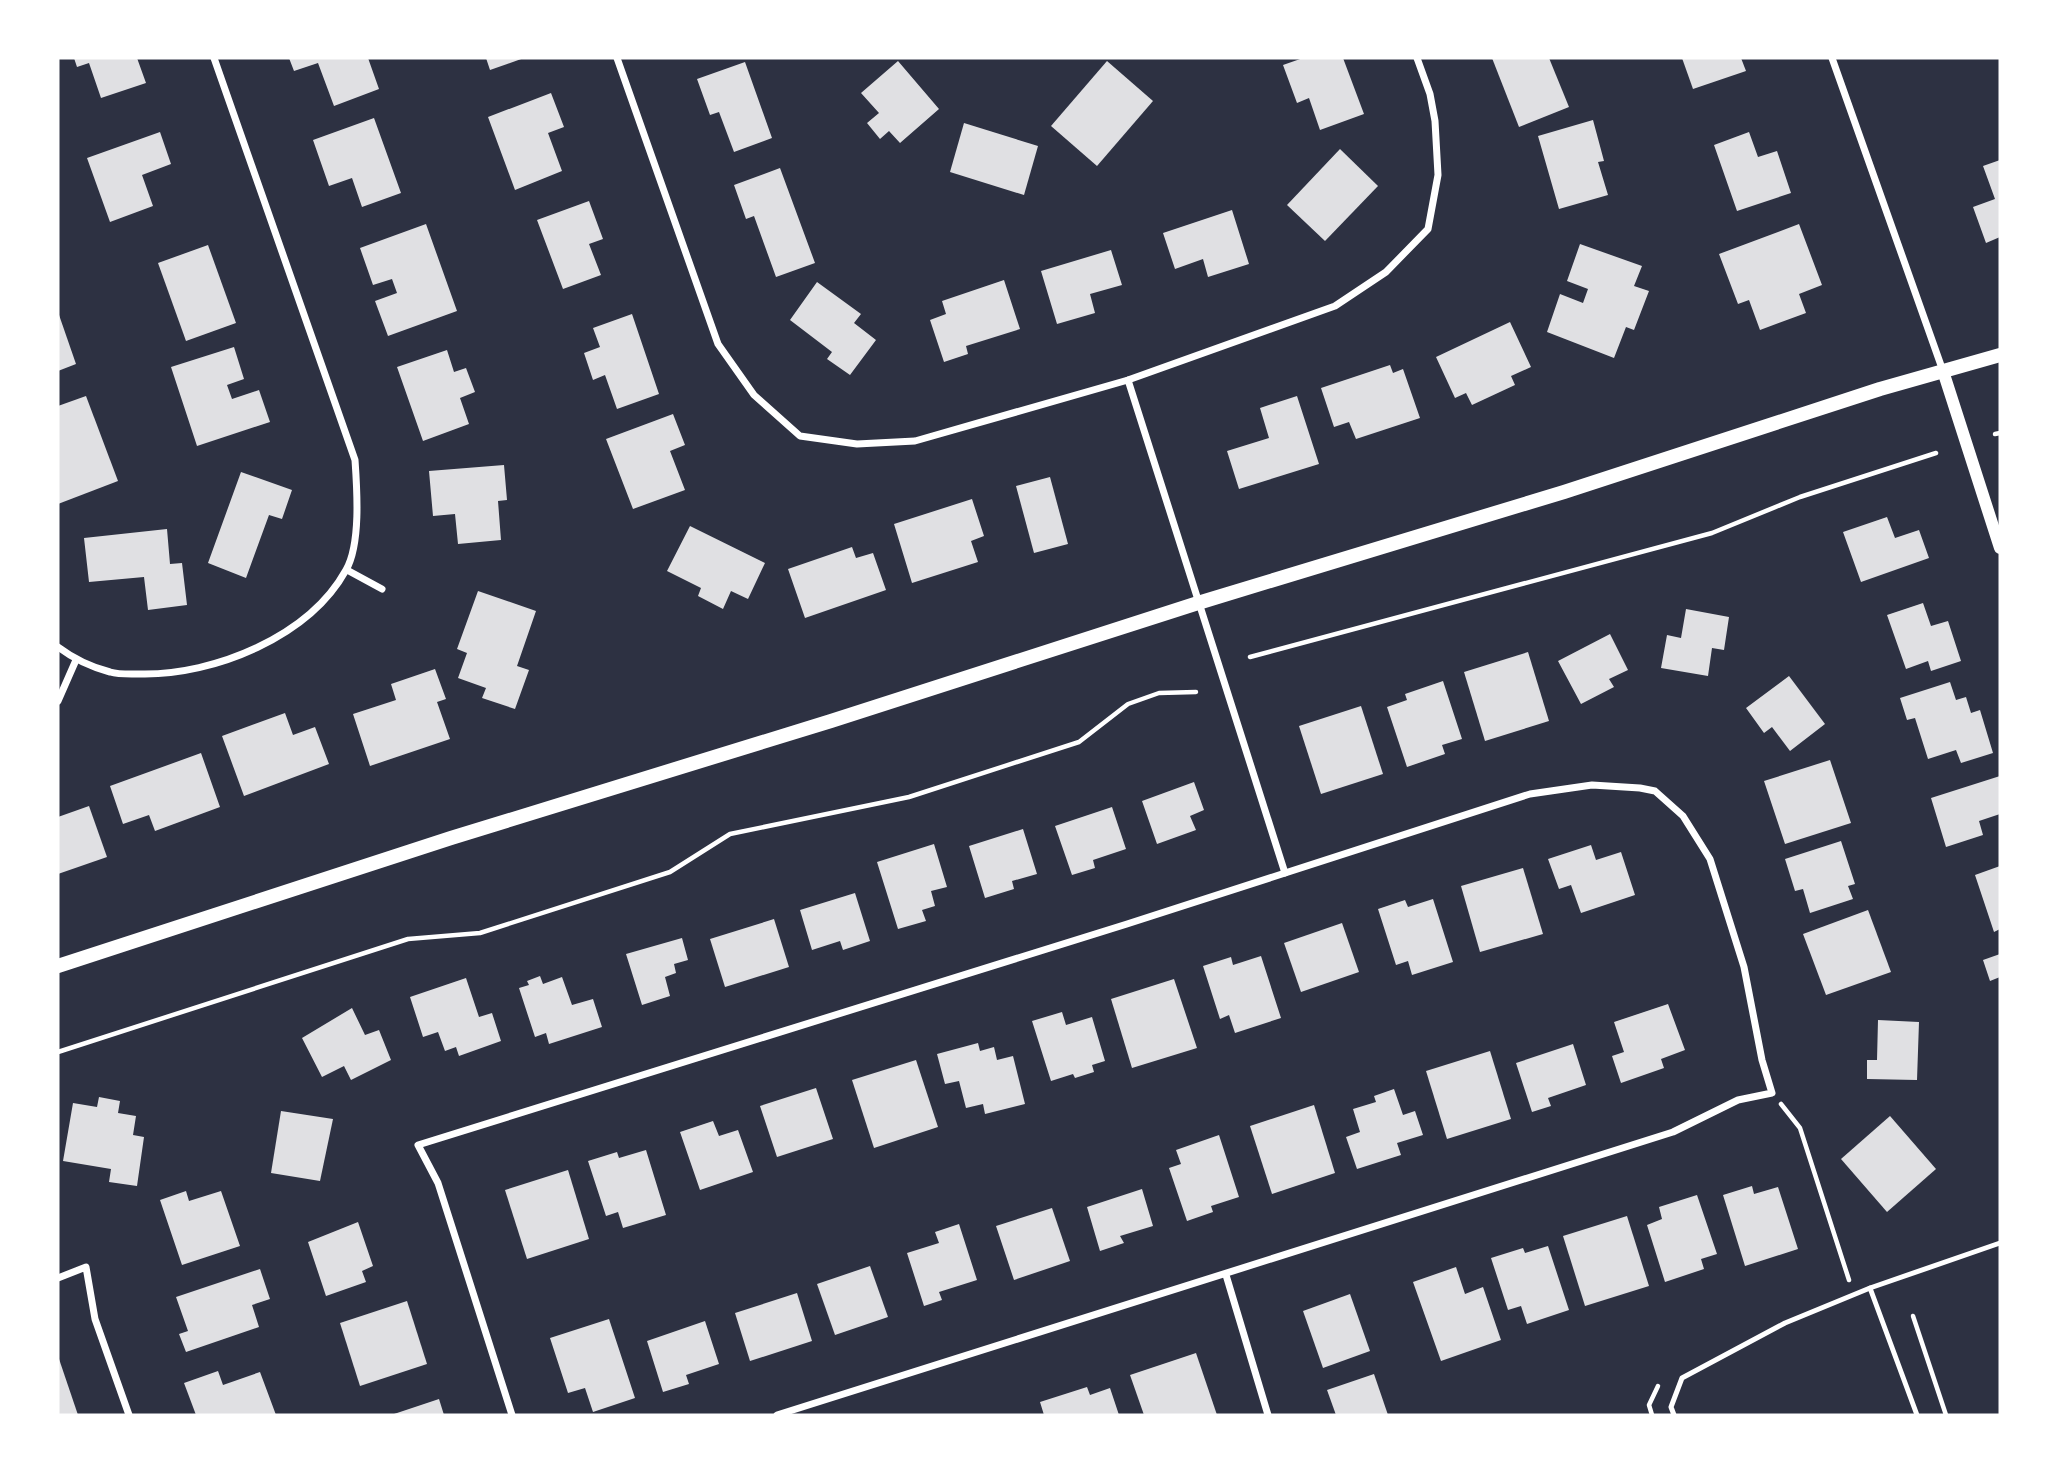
<svg xmlns="http://www.w3.org/2000/svg" width="2058" height="1473" font-family="'Playfair Display',serif">
	<rect width="100%" height="100%" fill="#2d3142"/>
	<g fill="#e0e0e3">
		<polygon points="74,58 137,58 146,83 101,98 89,63 77,67"/>
		<polygon points="289,58 368,58 379,89 334,106 318,63 294,71"/>
		<polygon points="486,58 524,58 490,70"/>
		<polygon points="1303,58 1343,58 1364,114 1320,130 1309,98 1297,103 1283,65"/>
		<polygon points="1492,58 1549,58 1569,107 1519,127"/>
		<polygon points="1682,58 1741,58 1746,71 1693,89"/>
		<polygon points="898,61 939,109 900,143 889,131 880,139 867,123 879,113 861,93"/>
		<polygon points="1107,61 1153,101 1097,166 1051,126"/>
		<polygon points="745,62 772,138 734,152 719,112 710,115 697,79"/>
		<polygon points="551,93 564,127 548,133 562,171 515,190 488,117"/>
		<polygon points="374,118 401,193 362,207 352,178 329,186 313,140"/>
		<polygon points="1593,120 1604,161 1598,162 1608,195 1559,209 1538,136"/>
		<polygon points="964,123 1038,146 1024,195 950,172"/>
		<polygon points="160,132 171,164 142,175 153,206 110,222 87,158"/>
		<polygon points="1749,132 1758,157 1777,151 1791,193 1737,211 1714,145"/>
		<polygon points="1340,149 1378,186 1325,241 1287,205"/>
		<polygon points="2000,160 2000,237 1986,243 1973,207 1995,199 1983,166"/>
		<polygon points="780,168 815,263 776,277 754,216 746,219 734,185"/>
		<polygon points="589,201 603,239 589,244 601,275 563,289 537,220"/>
		<polygon points="1232,210 1249,264 1208,277 1203,259 1175,269 1163,233"/>
		<polygon points="426,224 457,311 388,336 375,301 397,293 392,279 373,285 360,248"/>
		<polygon points="1799,224 1822,285 1799,294 1806,313 1760,330 1749,300 1738,304 1719,254"/>
		<polygon points="1580,244 1642,266 1634,286 1649,291 1634,330 1626,327 1614,358 1547,332 1560,294 1583,303 1588,289 1567,281"/>
		<polygon points="208,245 236,323 186,341 158,263"/>
		<polygon points="1111,250 1122,285 1090,294 1095,313 1057,324 1041,271"/>
		<polygon points="1004,280 1020,329 966,346 968,354 944,362 930,320 946,314 942,301"/>
		<polygon points="817,282 861,314 854,323 876,340 850,375 827,359 832,352 790,320"/>
		<polygon points="58,312 76,364 58,371"/>
		<polygon points="632,314 659,394 617,409 605,375 593,380 584,353 600,347 593,328"/>
		<polygon points="1510,322 1531,367 1511,376 1515,385 1472,405 1466,393 1455,398 1436,357"/>
		<polygon points="234,347 244,379 227,385 232,399 259,390 270,422 197,446 171,367"/>
		<polygon points="447,350 454,372 466,368 475,392 460,398 469,424 423,441 397,367"/>
		<polygon points="1390,365 1393,373 1403,369 1420,418 1356,439 1349,422 1334,427 1321,388"/>
		<polygon points="86,396 118,481 58,504 58,406"/>
		<polygon points="1297,396 1319,464 1239,489 1227,451 1269,438 1260,408"/>
		<polygon points="673,414 685,445 670,451 685,490 633,509 606,439"/>
		<polygon points="504,465 507,500 498,501 501,540 458,544 455,514 433,516 429,471"/>
		<polygon points="241,472 292,490 282,519 269,515 246,578 208,563"/>
		<polygon points="1050,477 1068,544 1034,553 1016,486"/>
		<polygon points="972,499 984,536 971,541 978,562 912,583 894,524"/>
		<polygon points="1887,517 1895,538 1919,530 1929,558 1861,582 1843,532"/>
		<polygon points="690,526 765,563 748,599 731,591 723,609 698,596 701,588 667,571"/>
		<polygon points="167,529 170,564 182,563 187,605 148,610 144,577 89,582 84,538"/>
		<polygon points="852,547 856,558 873,553 886,590 805,618 788,569"/>
		<polygon points="478,591 536,611 517,666 529,670 515,709 482,698 486,688 458,678 467,653 457,649"/>
		<polygon points="1923,603 1931,626 1948,621 1961,661 1931,671 1928,661 1906,669 1887,615"/>
		<polygon points="1686,609 1729,617 1724,650 1712,648 1708,676 1661,668 1667,635 1681,638"/>
		<polygon points="1610,634 1628,670 1609,679 1614,687 1581,704 1558,661"/>
		<polygon points="1528,652 1549,721 1485,741 1464,672"/>
		<polygon points="435,669 446,699 437,702 450,739 370,766 353,714 396,700 391,684"/>
		<polygon points="1789,676 1825,724 1790,751 1772,727 1764,733 1746,708"/>
		<polygon points="1443,681 1462,739 1442,745 1445,754 1407,767 1387,707 1407,700 1405,694"/>
		<polygon points="1950,682 1956,700 1966,697 1971,713 1980,710 1993,753 1961,763 1956,750 1928,759 1915,718 1907,720 1900,698"/>
		<polygon points="1361,706 1383,774 1321,794 1299,726"/>
		<polygon points="285,713 293,735 315,727 329,764 244,796 222,736"/>
		<polygon points="201,753 220,807 155,831 149,815 123,824 110,786"/>
		<polygon points="1830,760 1851,823 1785,844 1764,781"/>
		<polygon points="2000,776 2000,814 1979,821 1983,835 1946,847 1931,798"/>
		<polygon points="1194,782 1204,810 1190,816 1196,830 1157,844 1142,801"/>
		<polygon points="89,806 107,857 58,874 58,817"/>
		<polygon points="1112,807 1126,849 1093,860 1095,868 1072,875 1055,826"/>
		<polygon points="1023,829 1037,874 1012,881 1014,889 985,898 969,846"/>
		<polygon points="1841,841 1855,884 1848,886 1853,899 1810,913 1803,889 1795,891 1785,859"/>
		<polygon points="934,844 947,887 931,891 935,906 922,910 926,921 898,929 877,862"/>
		<polygon points="1591,845 1596,860 1621,852 1635,895 1581,913 1571,885 1559,889 1548,859"/>
		<polygon points="2000,866 2000,929 1994,932 1975,875"/>
		<polygon points="1523,868 1543,934 1480,952 1461,886"/>
		<polygon points="855,893 870,941 843,950 840,941 812,950 800,910"/>
		<polygon points="1433,899 1453,962 1412,975 1408,961 1396,965 1378,909 1405,900 1408,907"/>
		<polygon points="1868,910 1891,972 1826,995 1803,934"/>
		<polygon points="774,919 789,967 725,987 710,939"/>
		<polygon points="1342,923 1359,972 1301,992 1284,943"/>
		<polygon points="682,938 688,960 674,964 676,973 665,977 670,996 642,1005 626,954"/>
		<polygon points="2000,954 2000,977 1990,981 1983,960"/>
		<polygon points="1261,956 1281,1018 1235,1033 1229,1015 1220,1019 1203,966 1231,957 1233,965"/>
		<polygon points="540,976 543,984 562,977 572,1005 593,999 602,1027 549,1044 546,1033 535,1037 519,988 529,985 527,981"/>
		<polygon points="466,978 479,1017 492,1013 501,1041 459,1056 456,1047 445,1051 438,1032 423,1037 410,997"/>
		<polygon points="1174,979 1197,1048 1132,1068 1111,999"/>
		<polygon points="1668,1004 1685,1050 1661,1059 1664,1068 1621,1083 1612,1056 1624,1052 1614,1022"/>
		<polygon points="352,1008 365,1035 379,1030 391,1060 351,1080 344,1066 322,1077 302,1038"/>
		<polygon points="1062,1012 1066,1025 1092,1017 1105,1061 1092,1065 1094,1072 1075,1078 1073,1074 1051,1081 1032,1021"/>
		<polygon points="1878,1020 1919,1022 1917,1080 1867,1079 1867,1060 1877,1060"/>
		<polygon points="978,1043 980,1051 994,1047 997,1060 1013,1056 1025,1104 985,1114 983,1104 966,1108 959,1081 945,1084 937,1054"/>
		<polygon points="1573,1044 1586,1085 1548,1098 1551,1106 1532,1112 1516,1063"/>
		<polygon points="1490,1051 1511,1119 1447,1139 1426,1071"/>
		<polygon points="916,1060 938,1127 874,1148 852,1080"/>
		<polygon points="816,1088 833,1139 777,1157 760,1106"/>
		<polygon points="1394,1089 1403,1115 1415,1111 1423,1135 1397,1143 1401,1155 1357,1169 1346,1137 1360,1132 1353,1109 1376,1102 1374,1096"/>
		<polygon points="99,1097 120,1101 118,1113 136,1116 133,1135 144,1137 137,1186 109,1182 111,1169 63,1161 73,1103 97,1107"/>
		<polygon points="1314,1105 1335,1173 1272,1194 1250,1126"/>
		<polygon points="281,1111 333,1119 320,1181 271,1173"/>
		<polygon points="1890,1116 1936,1169 1887,1212 1841,1159"/>
		<polygon points="713,1121 719,1136 738,1130 753,1172 700,1190 680,1132"/>
		<polygon points="1219,1135 1239,1197 1211,1206 1213,1212 1187,1221 1169,1168 1181,1164 1176,1150"/>
		<polygon points="646,1150 666,1215 623,1228 618,1212 606,1216 588,1161 617,1152 619,1158"/>
		<polygon points="568,1170 589,1239 527,1259 505,1190"/>
		<polygon points="1752,1186 1754,1194 1778,1187 1798,1249 1745,1266 1723,1195"/>
		<polygon points="1142,1189 1153,1226 1120,1236 1124,1243 1100,1251 1087,1207"/>
		<polygon points="186,1191 189,1201 221,1191 240,1246 182,1265 160,1200"/>
		<polygon points="1697,1195 1717,1254 1701,1259 1704,1269 1665,1282 1647,1225 1662,1219 1659,1207"/>
		<polygon points="1052,1208 1070,1261 1014,1280 996,1226"/>
		<polygon points="1627,1216 1649,1286 1585,1306 1563,1236"/>
		<polygon points="358,1222 373,1266 362,1271 366,1282 326,1296 308,1242"/>
		<polygon points="959,1224 977,1280 939,1292 942,1300 924,1306 907,1253 939,1243 935,1232"/>
		<polygon points="1548,1246 1569,1310 1527,1324 1521,1306 1508,1310 1491,1258 1523,1248 1525,1253"/>
		<polygon points="870,1266 888,1317 835,1335 817,1284"/>
		<polygon points="1456,1267 1465,1294 1483,1287 1501,1340 1441,1361 1413,1282"/>
		<polygon points="260,1269 270,1299 252,1305 259,1327 186,1352 179,1334 188,1331 176,1297"/>
		<polygon points="797,1293 812,1341 750,1361 735,1313"/>
		<polygon points="1350,1294 1370,1351 1323,1368 1303,1311"/>
		<polygon points="407,1301 427,1364 360,1386 340,1323"/>
		<polygon points="609,1319 635,1398 593,1412 585,1388 568,1393 550,1338"/>
		<polygon points="705,1321 719,1364 686,1375 689,1384 663,1392 647,1341"/>
		<polygon points="1196,1353 1217,1415 1144,1415 1130,1375"/>
		<polygon points="58,1356 78,1415 58,1415"/>
		<polygon points="218,1371 223,1385 260,1372 276,1415 196,1415 184,1383"/>
		<polygon points="1374,1374 1388,1415 1336,1415 1327,1390"/>
		<polygon points="1087,1387 1090,1395 1110,1388 1119,1415 1044,1415 1040,1402"/>
		<polygon points="439,1399 444,1415 391,1415"/>
	</g>
	<g fill="none" stroke-linecap="round" stroke-linejoin="round">
		<g stroke="#fff" stroke-width="4.5">
			<polyline points="1995,434 2000,433"/>
			<polyline points="1250,657 1712,533 1800,497 1936,453"/>
			<polyline points="58,1052 408,939 480,933 670,872 730,834 909,797 1079,742 1128,704 1159,693 1196,692"/>
			<polyline points="1781,1104 1800,1128 1849,1280"/>
			<polyline points="1913,1316 1946,1415"/>
			<polyline points="1652,1415 1649,1405 1658,1386"/>
		</g>
		<g stroke="#fff" stroke-width="5">
			<polyline points="1870,1288 1917,1415"/>
			<polyline points="1674,1415 1671,1407 1682,1378 1785,1323 1870,1288 2000,1243"/>
		</g>
		<g stroke="#fff" stroke-width="7">
			<polyline points="617,58 718,344 754,395 800,436 857,444 915,441 1128,380 1335,306 1386,272 1428,229 1438,175 1435,121 1430,94 1417,58"/>
			<polyline points="1832,58 1943,371"/>
			<polyline points="1128,380 1285,873"/>
			<polyline points="347,570 382,589"/>
			<path d="M58 647C74 659 91 667 110 672 120 675 132 674 142 674 214 675 309 637 346 570 361 544 357 489 355 460L214 58"/>
			<polyline points="58,701 76,660"/>
			<polyline points="1226,1275 1268,1415"/>
			<polyline points="58,1278 86,1267 95,1319 129,1415"/>
			<polyline points="512,1415 438,1183 418,1145 1127,924 1530,794 1592,785 1640,788 1655,791 1683,816 1710,859 1744,967 1762,1060 1772,1093 1738,1100 1673,1132 777,1415"/>
		</g>
		<polyline stroke="#fff" stroke-width="12" points="1943,371 2000,548"/>
		<polyline stroke="#fff" stroke-width="14" points="58,966 451,838 831,721 1198,603 1564,492 1880,389 2000,355"/>
	</g>
	<rect width="2058" height="1473" fill="none" stroke="#ffffff" stroke-width="119"/>
</svg>
